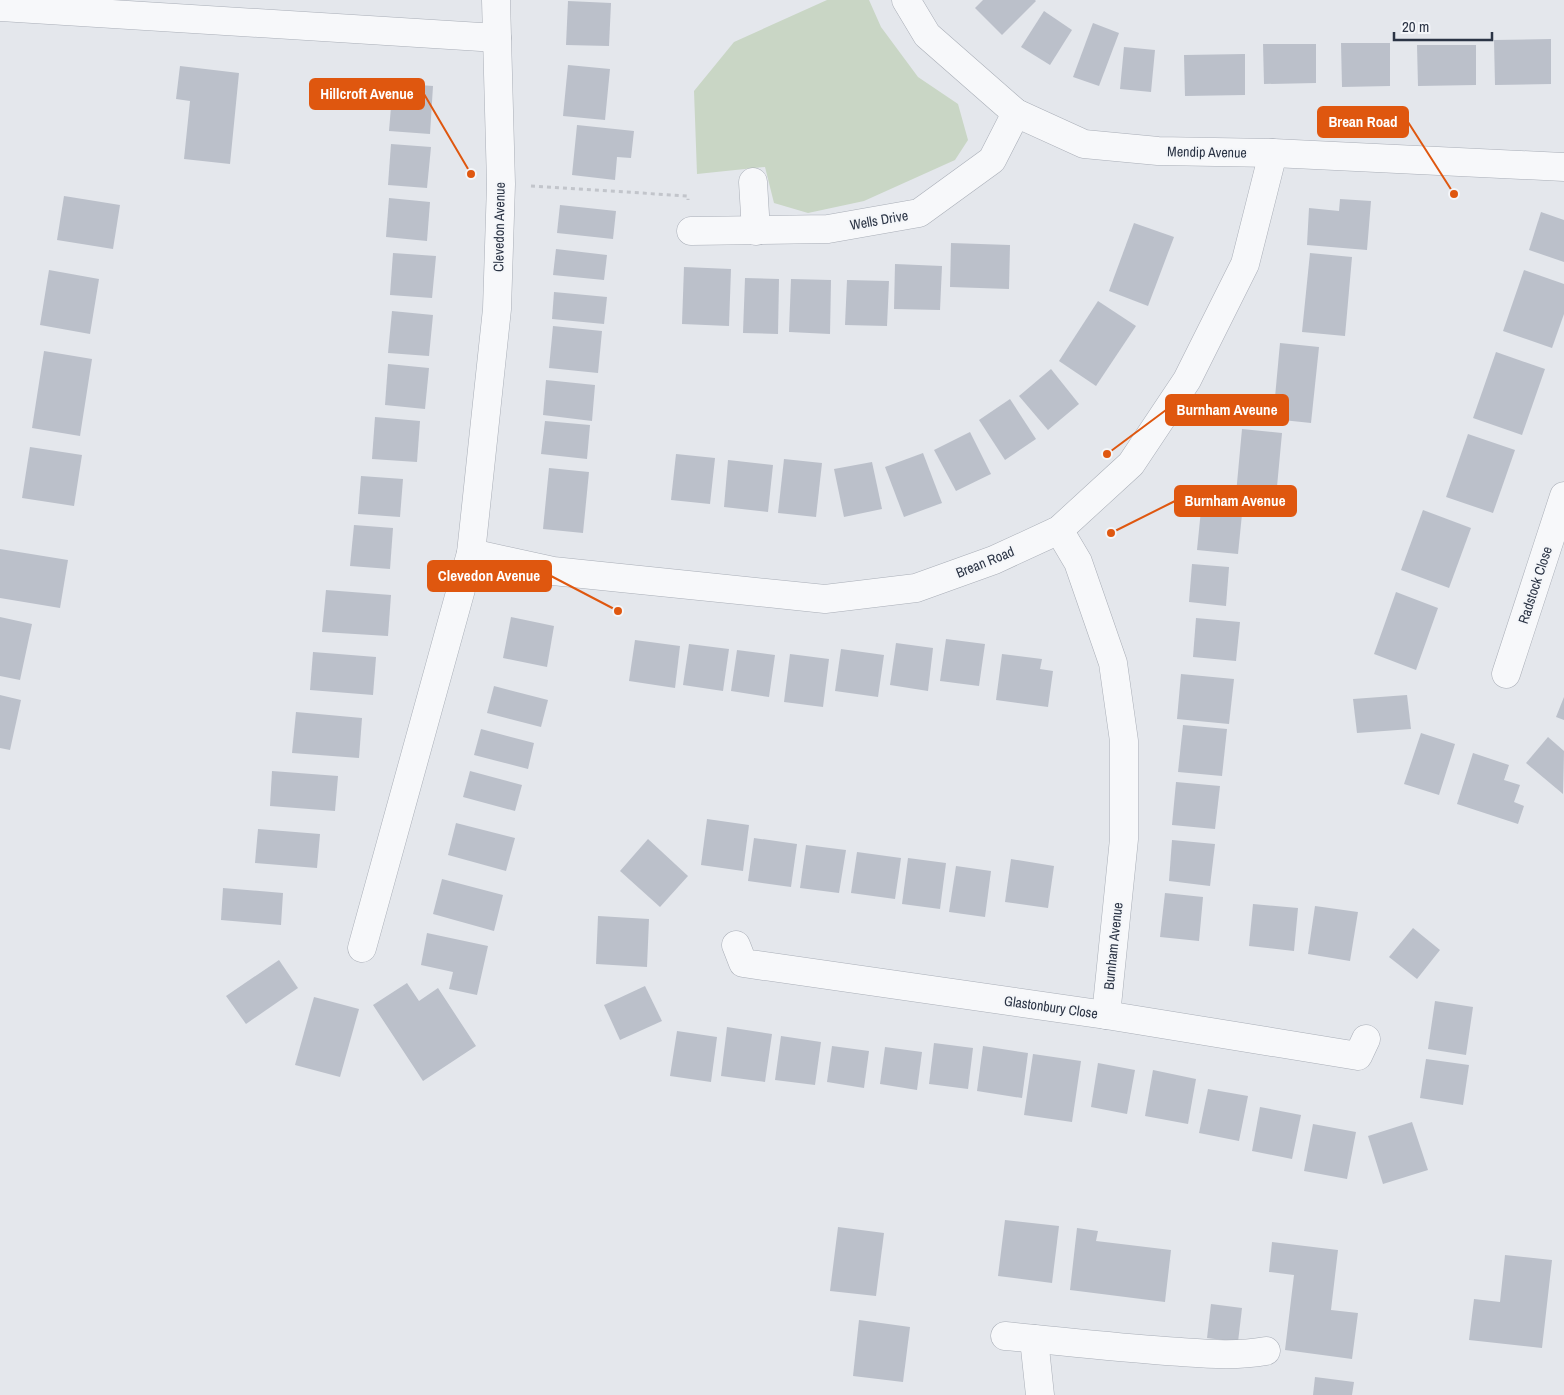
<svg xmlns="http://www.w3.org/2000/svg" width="1564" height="1395" font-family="'Archivo Narrow',sans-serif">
	<rect width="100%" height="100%" fill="#e4e7ec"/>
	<polygon fill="#c9d6c5" points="827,0 869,0 881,27 918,77 958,104 968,140 955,160 864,201 808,213 774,203 765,167 697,174 694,91 734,42"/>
	<g fill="#bbc0ca">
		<polygon points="983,0 1035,0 1036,1 1002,35 975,8"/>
		<polygon points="568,1 611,3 609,46 566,45"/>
		<polygon points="1044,11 1072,30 1050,65 1021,47"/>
		<polygon points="1093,23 1119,33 1099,86 1073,77"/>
		<polygon points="1551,39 1551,84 1495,85 1494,40"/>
		<polygon points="1341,43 1390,43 1390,86 1342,87"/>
		<polygon points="1263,44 1316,44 1316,83 1264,84"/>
		<polygon points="1417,45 1476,45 1476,85 1418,86"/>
		<polygon points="1124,47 1155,50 1151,92 1120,89"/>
		<polygon points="1245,54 1245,95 1185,96 1184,55"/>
		<polygon points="568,65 610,69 605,120 563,116"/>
		<polygon points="180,66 239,73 230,164 184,159 190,101 176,99"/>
		<polygon points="393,83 433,86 430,134 389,131"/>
		<polygon points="577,125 634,131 631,158 617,157 615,180 572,175"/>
		<polygon points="391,144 431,147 427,188 388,185"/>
		<polygon points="64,196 120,205 113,249 57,240"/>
		<polygon points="389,198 430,202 427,241 386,237"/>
		<polygon points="1340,199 1371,201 1367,250 1307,245 1309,208 1339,211"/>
		<polygon points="560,205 616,211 613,239 557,233"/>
		<polygon points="1541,212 1564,220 1564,262 1529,250"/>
		<polygon points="1134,223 1174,237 1148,306 1109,291"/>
		<polygon points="951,243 1010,245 1009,289 950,287"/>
		<polygon points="556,249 607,255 604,280 553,275"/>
		<polygon points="393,253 436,256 432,298 390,295"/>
		<polygon points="1310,253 1352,257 1345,336 1302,332"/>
		<polygon points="895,264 942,266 940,310 894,309"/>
		<polygon points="684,267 731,269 729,326 682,324"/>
		<polygon points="49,270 99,279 90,334 40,325"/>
		<polygon points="1524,270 1564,284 1564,314 1552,348 1503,331"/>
		<polygon points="745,278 779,279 778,334 743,333"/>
		<polygon points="791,279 831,280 830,334 789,332"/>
		<polygon points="847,280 889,281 887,326 845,325"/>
		<polygon points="554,292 607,297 604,324 552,319"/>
		<polygon points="1098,301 1136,326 1096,386 1059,361"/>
		<polygon points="392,311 433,315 429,356 388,353"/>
		<polygon points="553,326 602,331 598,373 549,368"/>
		<polygon points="1280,343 1319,347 1311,423 1273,419"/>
		<polygon points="44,351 92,359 80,436 32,428"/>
		<polygon points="1496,352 1545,369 1522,435 1473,418"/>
		<polygon points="388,364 429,368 425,409 385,405"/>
		<polygon points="1051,369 1079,404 1048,430 1019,396"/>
		<polygon points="546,380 595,385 592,421 543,415"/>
		<polygon points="1010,399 1036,439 1005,460 979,420"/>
		<polygon points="375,417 420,421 417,462 372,459"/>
		<polygon points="545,421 590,425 587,459 541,454"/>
		<polygon points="1242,429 1282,433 1275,508 1235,505"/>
		<polygon points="970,432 991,474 956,491 934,450"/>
		<polygon points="1468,434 1515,450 1493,513 1446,497"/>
		<polygon points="30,447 82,455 74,506 22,498"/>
		<polygon points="923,453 942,503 904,517 885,467"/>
		<polygon points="676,454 715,458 710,504 671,500"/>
		<polygon points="784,459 822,463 816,517 778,513"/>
		<polygon points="728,460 773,465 768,512 724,507"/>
		<polygon points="872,462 882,509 844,517 834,469"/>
		<polygon points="549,468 589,472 583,533 543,529"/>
		<polygon points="361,476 403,479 400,517 358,514"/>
		<polygon points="1201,510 1242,514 1238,554 1197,550"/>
		<polygon points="1423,510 1471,528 1449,588 1401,570"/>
		<polygon points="354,525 393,528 390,569 350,566"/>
		<polygon points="0,549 68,560 60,608 0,598"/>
		<polygon points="1192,564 1229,567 1226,606 1189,602"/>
		<polygon points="326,590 391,595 388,636 322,632"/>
		<polygon points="1396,592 1438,608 1416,670 1374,654"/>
		<polygon points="0,617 32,624 20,680 0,676"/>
		<polygon points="511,617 554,626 547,667 503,658"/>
		<polygon points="1196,618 1240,622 1236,661 1193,657"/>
		<polygon points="946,639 985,644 979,686 940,681"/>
		<polygon points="635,640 680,646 675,688 629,681"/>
		<polygon points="896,643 933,648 928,691 890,685"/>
		<polygon points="689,644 729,649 723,691 683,685"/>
		<polygon points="841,649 884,655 878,697 835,691"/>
		<polygon points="737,650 775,655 769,697 731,691"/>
		<polygon points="313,652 376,657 373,695 310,690"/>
		<polygon points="790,654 829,659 823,707 784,702"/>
		<polygon points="1002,654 1042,659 1040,669 1053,671 1048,707 996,700"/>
		<polygon points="1181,674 1234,679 1229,724 1177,719"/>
		<polygon points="494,686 548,700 541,727 487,713"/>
		<polygon points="0,695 21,700 10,750 0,748"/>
		<polygon points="1407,695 1411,729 1357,733 1353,699"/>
		<polygon points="1564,697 1564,720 1556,717"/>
		<polygon points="296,712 362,718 359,758 292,753"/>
		<polygon points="1183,725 1227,729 1222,776 1178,772"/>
		<polygon points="481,729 534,743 528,769 474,755"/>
		<polygon points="1421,733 1455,744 1439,795 1404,784"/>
		<polygon points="1548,737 1564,751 1563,794 1526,763"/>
		<polygon points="1473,753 1509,765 1504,780 1520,785 1514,802 1524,806 1518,824 1457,804"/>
		<polygon points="272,771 338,776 335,811 270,806"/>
		<polygon points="470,771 522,785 515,811 463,797"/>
		<polygon points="1176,782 1220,786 1215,829 1172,825"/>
		<polygon points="707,819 749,825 743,871 701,865"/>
		<polygon points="456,823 515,838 506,871 448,855"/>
		<polygon points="258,829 320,834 317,868 255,863"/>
		<polygon points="754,838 797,844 791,887 748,881"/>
		<polygon points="648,839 688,876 660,907 620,871"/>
		<polygon points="1172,840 1215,844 1210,886 1169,881"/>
		<polygon points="806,845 846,850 839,893 800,888"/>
		<polygon points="857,852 901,858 895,899 851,893"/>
		<polygon points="908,858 946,863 940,909 902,904"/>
		<polygon points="1011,859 1054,866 1048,908 1005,902"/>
		<polygon points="956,866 991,871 985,917 949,912"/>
		<polygon points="442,879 503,895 494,931 433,914"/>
		<polygon points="223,888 283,893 281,925 221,920"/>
		<polygon points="1165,893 1203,897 1199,941 1160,937"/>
		<polygon points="1253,904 1298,908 1294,951 1249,946"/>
		<polygon points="1315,906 1358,912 1350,961 1308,954"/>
		<polygon points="598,916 649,919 647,967 596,964"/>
		<polygon points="1413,928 1440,950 1417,979 1389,957"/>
		<polygon points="427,933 488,946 477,995 449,989 453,972 421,965"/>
		<polygon points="279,960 298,988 246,1024 226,996"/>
		<polygon points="407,983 419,1001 438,988 476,1046 423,1081 373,1005"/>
		<polygon points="645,986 662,1021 620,1040 604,1005"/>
		<polygon points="314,997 359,1009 340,1077 295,1065"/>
		<polygon points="1435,1001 1473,1007 1466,1055 1428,1049"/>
		<polygon points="727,1027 772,1034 765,1082 721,1076"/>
		<polygon points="677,1031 717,1037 711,1082 670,1076"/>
		<polygon points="781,1036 821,1042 815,1085 775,1080"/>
		<polygon points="934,1043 973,1048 968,1089 929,1084"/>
		<polygon points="832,1046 869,1051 864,1088 827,1082"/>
		<polygon points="983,1046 1028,1053 1022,1098 977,1091"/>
		<polygon points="885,1047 922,1052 917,1090 880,1084"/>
		<polygon points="1033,1054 1081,1061 1072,1122 1024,1115"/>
		<polygon points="1426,1059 1469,1065 1463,1105 1420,1098"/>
		<polygon points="1098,1063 1135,1070 1127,1114 1091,1107"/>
		<polygon points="1153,1070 1196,1079 1188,1124 1145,1116"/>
		<polygon points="1208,1089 1248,1096 1239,1141 1199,1133"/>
		<polygon points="1260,1107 1301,1115 1292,1159 1252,1151"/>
		<polygon points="1412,1122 1428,1170 1383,1184 1368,1136"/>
		<polygon points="1313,1124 1356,1132 1347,1179 1304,1171"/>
		<polygon points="1005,1220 1059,1226 1052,1283 998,1276"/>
		<polygon points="838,1227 884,1233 876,1296 830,1291"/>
		<polygon points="1077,1228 1098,1231 1096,1241 1171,1250 1165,1302 1070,1290"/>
		<polygon points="1272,1242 1338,1250 1331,1310 1358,1313 1352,1359 1285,1350 1294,1275 1269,1272"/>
		<polygon points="1505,1255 1552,1260 1542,1348 1469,1340 1474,1299 1500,1302"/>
		<polygon points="1211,1304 1242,1308 1238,1342 1207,1338"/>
		<polygon points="859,1320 910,1327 903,1382 853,1376"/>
		<polygon points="1315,1377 1354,1382 1352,1395 1313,1395"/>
	</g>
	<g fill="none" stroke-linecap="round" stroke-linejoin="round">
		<defs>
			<g id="minor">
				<polyline points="906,0 927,35 1016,113 1084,144 1158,151 1273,153 1564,167"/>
				<polyline points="0,7 497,38"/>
				<polyline points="753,182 756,231"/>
				<polyline points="691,231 828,229 919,213 992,160 1016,113"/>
				<polyline points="1059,530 1078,562 1113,663 1124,741 1124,839 1106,1015"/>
				<polyline points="471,553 553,571 825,599 916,588 994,560 1059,530 1131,464 1187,380 1245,264 1273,153"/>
				<polyline points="1506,674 1564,496"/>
				<polyline points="736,945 743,963 1106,1015 1358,1056 1366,1039"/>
				<polyline points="362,948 471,553 497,309 501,184 496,0"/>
				<path d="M1005 1336C1059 1341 1112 1347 1166 1351 1200 1353 1232 1357 1266 1351"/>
				<polyline points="1034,1339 1040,1395"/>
			</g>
		</defs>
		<use href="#minor" stroke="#a9aeb7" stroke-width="29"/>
		<polyline stroke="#c2c5cb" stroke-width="3" stroke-dasharray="4 4" stroke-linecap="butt" points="531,186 688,196 688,200"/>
		<use href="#minor" stroke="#f7f8fa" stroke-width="28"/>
	</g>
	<g text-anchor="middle" stroke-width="4" stroke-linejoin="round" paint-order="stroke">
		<g font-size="14" fill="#2b3445" stroke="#f4f6f9">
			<text transform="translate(1207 152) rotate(1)" y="5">Mendip Avenue</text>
			<text transform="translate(879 220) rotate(-10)" y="5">Wells Drive</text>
			<text transform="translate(499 227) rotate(-89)" y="5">Clevedon Avenue</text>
			<text transform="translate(985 562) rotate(-22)" y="5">Brean Road</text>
			<text transform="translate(1535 585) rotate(-72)" y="5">Radstock Close</text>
			<text transform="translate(1113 946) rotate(-84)" y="5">Burnham Avenue</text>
			<text transform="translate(1051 1007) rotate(8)" y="5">Glastonbury Close</text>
		</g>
	</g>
	<path fill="none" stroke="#df570f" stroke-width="2" d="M471 174L424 94M1454 194L1408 122M1107 454L1166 410M1111 533L1175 501M618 611L551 576"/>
	<g fill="#df570f" stroke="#f4f6f9" stroke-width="2">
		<circle cx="471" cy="174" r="5"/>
		<circle cx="1454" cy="194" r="5"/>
		<circle cx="1107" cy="454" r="5"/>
		<circle cx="1111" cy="533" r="5"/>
		<circle cx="618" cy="611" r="5"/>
	</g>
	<g fill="#df570f" stroke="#df570f" stroke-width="2">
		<rect x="310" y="79" width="114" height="30" rx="5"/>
		<rect x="1318" y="107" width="90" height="30" rx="5"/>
		<rect x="1166" y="395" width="122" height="30" rx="5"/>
		<rect x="1175" y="486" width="121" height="30" rx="5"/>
		<rect x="428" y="561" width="123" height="30" rx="5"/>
	</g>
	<g font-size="15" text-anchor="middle" font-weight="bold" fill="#fff">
		<text x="367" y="99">Hillcroft Avenue</text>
		<text x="1363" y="127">Brean Road</text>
		<text x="1227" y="415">Burnham Aveune</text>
		<text x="1235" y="506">Burnham Avenue</text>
		<text x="489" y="581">Clevedon Avenue</text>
	</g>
	<path d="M1394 32v8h98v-8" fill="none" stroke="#2b3445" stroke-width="2.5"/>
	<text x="1402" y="32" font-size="15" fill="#2b3445" stroke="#f4f6f9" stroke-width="4" paint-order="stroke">20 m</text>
</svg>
